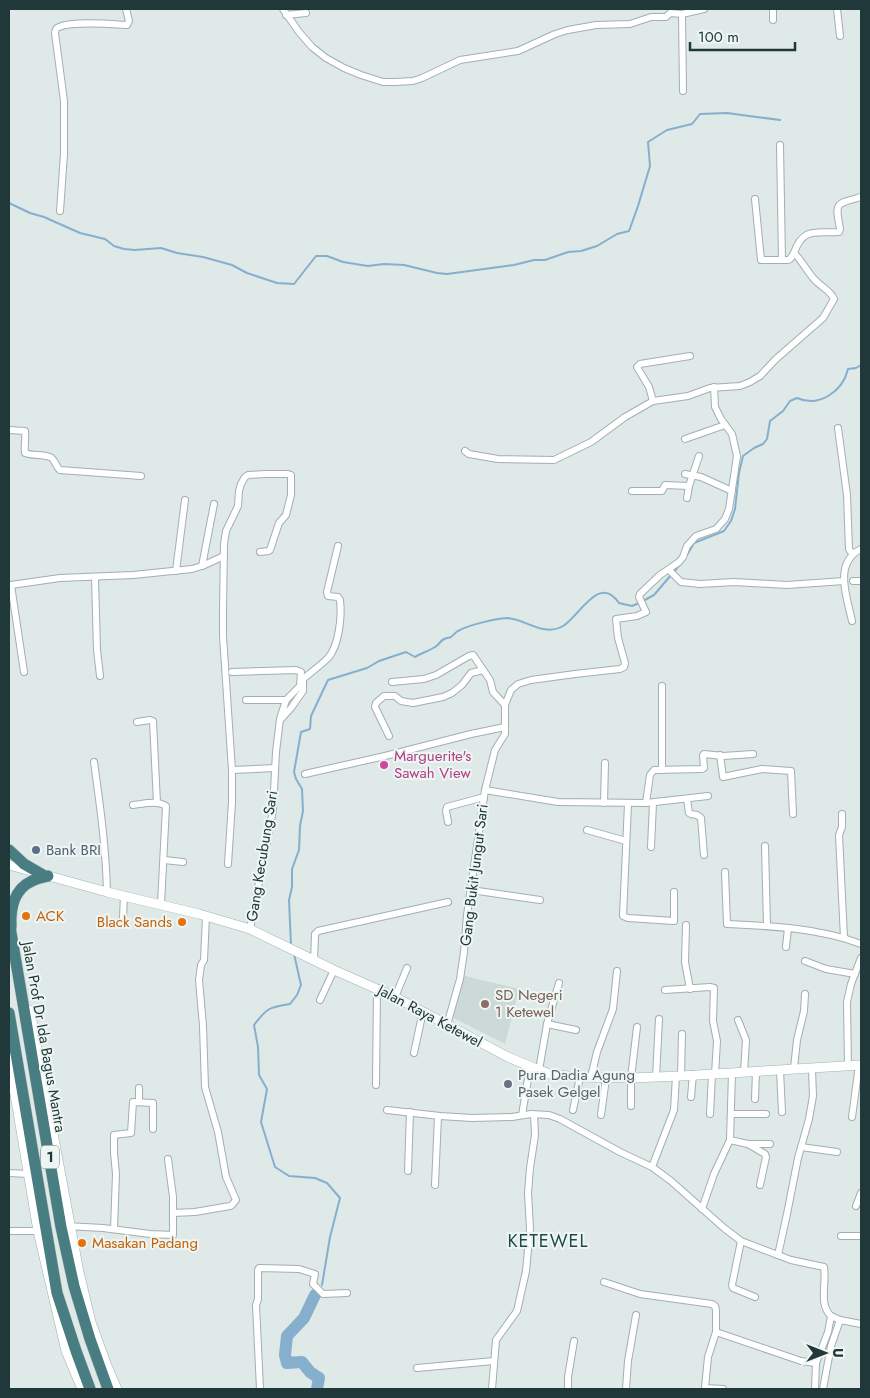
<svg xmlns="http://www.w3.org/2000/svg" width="870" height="1398" font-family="Jost,sans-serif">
	<rect width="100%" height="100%" fill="#dee9e8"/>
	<polygon fill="#ccd9d7" points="461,975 519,989 505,1044 452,1017"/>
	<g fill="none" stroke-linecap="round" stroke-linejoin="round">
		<g stroke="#86afce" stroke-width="2">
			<polyline points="9,203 30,213 44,217 80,233 105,239 114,246 124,249 135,250 161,248 177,253 203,257 232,265 247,273 277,283 294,284 316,256 327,256 343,262 368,266 384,264 404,265 437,273 447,274 514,265 534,260 545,260 568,252 581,251 597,246 617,234 629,231 638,206 650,166 648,142 667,130 692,124 700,114 727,113 780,120"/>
			<path d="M687 555 694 543 724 531 731 521 735 509 739 473 743 456 754 448 763 444 767 439 770 421 783 411 790 401 797 398C819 408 843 391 848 369L856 368 861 365"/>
			<polyline points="643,601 654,595 683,561"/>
			<path d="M291 945 289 900 292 887V869L299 850 300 826 303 811 302 789 296 779 294 772 301 732 310 729 311 716 328 680 367 668 379 661 406 652 415 657C421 653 429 651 435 647 439 645 440 641 444 639 446 638 449 638 451 637 454 635 456 631 460 630 469 625 498 618 508 618 527 620 544 637 563 626 579 617 599 573 619 603L632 606 639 603"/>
			<path d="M294 954 301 985 297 995 290 1004C269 1007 267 1008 254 1025L258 1047 259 1075 267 1089 261 1122 275 1167 289 1176 315 1178 327 1183 340 1198 330 1237 322 1285"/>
		</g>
		<polyline stroke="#86afce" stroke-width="12" points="315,1295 304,1318 287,1336 285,1355 287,1363 302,1362 310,1372 319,1378 317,1389"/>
		<defs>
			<g id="minor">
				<polyline points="283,9 299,32 312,47 326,58 344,68 361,75 383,82 395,82 413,81 422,78 460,60 518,51 555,34 568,30 596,25 630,24 651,17 666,17 670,13 682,14 704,9"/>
				<polyline points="837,9 840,36"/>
				<polyline points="682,14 683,91"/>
				<polyline points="286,15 306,13"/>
				<polyline points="773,20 773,9"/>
				<polyline points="780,145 782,260"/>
				<polyline points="755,199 761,260 788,260 790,259 794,253"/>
				<path d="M60 211 64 154V101L55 33C56 29 56 28 59 27 73 21 110 24 127 25L129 21 126 9"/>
				<polyline points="653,401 649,387 637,367 640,364 690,356"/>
				<polyline points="838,428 847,495 849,549 850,551 853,553"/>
				<path d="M9 430 25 431C26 438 24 445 25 453 33 456 42 454 50 457 55 459 56 467 60 470L141 476"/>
				<polyline points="685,439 725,425"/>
				<path d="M465 451 469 454 498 459 554 460 591 442 625 417 653 401 688 396 710 388 740 386 750 382 760 376 776 359 823 318 834 299C830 290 821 287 814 279 807 271 802 261 794 253 803 226 817 234 839 232L840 229C835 202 835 204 861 197"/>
				<polyline points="685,474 701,477 732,491"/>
				<polyline points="632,491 662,491 665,485 689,486"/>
				<polyline points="687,498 689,486 699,456"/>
				<polyline points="202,566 214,504"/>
				<polyline points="669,570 681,582 700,584 734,582 787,585 844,581"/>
				<polyline points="176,571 185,500"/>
				<polyline points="95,577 97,650 100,676"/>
				<polyline points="853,581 861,581"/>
				<path d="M852 621C847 597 833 563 861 549"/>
				<polyline points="24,672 11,585 60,578 133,575 192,569 202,566 224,556"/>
				<polyline points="232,672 296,670 301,672 300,686 286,700 280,719 276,752 273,810 250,929"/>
				<polyline points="392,682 424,679 436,675 469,656 473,655 490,680 493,692 505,705"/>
				<polyline points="662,686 662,770"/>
				<polyline points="246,700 286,700"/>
				<path d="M281 719 291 708 303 691V679C311 672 320 666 328 658 339 646 342 616 340 600L338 597 328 596 327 592 338 546"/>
				<polyline points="137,722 150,720 153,721 157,803"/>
				<polyline points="389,736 375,707 376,703 384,696 395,696 401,701 413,703 443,697 452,693 462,685 471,673 483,670"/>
				<polyline points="720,755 723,777 762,769 791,771 793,814"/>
				<path d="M94 762C100 805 106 848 107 892"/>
				<polyline points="232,770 275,768"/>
				<polyline points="305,774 385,756 471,734 505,727"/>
				<polyline points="485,790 558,802 646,803 708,796"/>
				<polyline points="687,799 689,813 691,814 697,815 701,818 704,855"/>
				<polyline points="604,803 605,763"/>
				<polyline points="646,803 650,775 654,770 702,769 704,768 703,755 704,754 723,756 753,754"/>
				<polyline points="628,804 623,916 628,918 674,921 674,892"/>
				<path d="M133 805C143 804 157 800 166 806L161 904"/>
				<polyline points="842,814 842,827 839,835 844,938"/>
				<polyline points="448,822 446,811 447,807 484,797"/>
				<polyline points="587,830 626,841"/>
				<polyline points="765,846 767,925"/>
				<polyline points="651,847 653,803"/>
				<polyline points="164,860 183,862"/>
				<polyline points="228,864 232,802 232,770 223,636 223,611 224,544 226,531 238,506 239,491 241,484 245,477 248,475 265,474 288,474 291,475 291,495 286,515 279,523 270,550 269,551 260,552"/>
				<path d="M725 872 727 924C772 926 819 928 861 944"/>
				<polyline points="471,890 540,900"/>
				<polyline points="123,918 124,895"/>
				<polyline points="686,925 685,962 690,989"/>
				<polyline points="786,947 788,928"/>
				<polyline points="314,961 315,934 318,931 448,902"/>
				<polyline points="805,961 826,969 855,974"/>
				<polyline points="665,990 710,987 714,988 713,1021 717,1041 715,1074"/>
				<polyline points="395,997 407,968"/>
				<polyline points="320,1000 334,970"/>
				<polyline points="738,1020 746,1040 744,1072"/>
				<polyline points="547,1024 576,1030"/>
				<polyline points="447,1025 460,979 464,952 467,915 485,790 495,750 505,734 505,705 511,690 518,684 531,680 575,674 620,669 624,667 625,663 618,638 616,619 637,616 646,612 639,597 640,594 660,575 679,562 683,557 687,546 696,536 716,529 725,519 729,509 737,456 732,434 721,419 715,407 714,387"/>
				<polyline points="414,1053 423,1011"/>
				<polyline points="848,1066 847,1002 851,984 861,958"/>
				<polyline points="794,1068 797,1040 804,1011 805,994"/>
				<polyline points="539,1070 547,1024 559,983"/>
				<polyline points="780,1070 782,1112"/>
				<polyline points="681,1076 682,1034"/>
				<polyline points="591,1077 597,1052 613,1009 617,971"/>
				<polyline points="656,1077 659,1019"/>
				<polyline points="376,1085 377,988"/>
				<polyline points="139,1088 139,1102"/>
				<polyline points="691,1097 693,1074"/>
				<polyline points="755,1099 756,1071"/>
				<polyline points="631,1106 631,1078 637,1027"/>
				<path d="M387 1110 440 1116 472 1118 512 1117 531 1114 549 1115 560 1119 620 1152 652 1167 671 1181 724 1228 741 1241 791 1260 824 1267C827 1282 818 1304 831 1316L828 1332 816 1363 815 1389"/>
				<polyline points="573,1110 580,1077"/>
				<polyline points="710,1114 712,1074"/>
				<polyline points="731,1114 766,1114"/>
				<polyline points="522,1115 530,1067"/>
				<polyline points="601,1115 606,1078"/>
				<polyline points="852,1117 859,1065"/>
				<polyline points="730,1140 748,1144 770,1144"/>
				<polyline points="748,1144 765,1154 766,1157 760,1185"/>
				<polyline points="801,1147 837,1152"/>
				<polyline points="652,1167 674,1110 676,1076"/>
				<polyline points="408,1171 410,1112"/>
				<polyline points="9,1173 28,1174"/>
				<polyline points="435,1185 438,1116"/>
				<polyline points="856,1206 861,1193"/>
				<polyline points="702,1209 714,1174 730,1140 732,1073"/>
				<polyline points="173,1213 195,1212 230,1206 232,1205 236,1200 226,1177 218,1132 205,1087 203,1026 199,980 201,965 204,960 206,916"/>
				<polyline points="66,1226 103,1228 150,1234 173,1235 173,1197 168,1159"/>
				<polyline points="114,1229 116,1174 114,1153 114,1135 131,1133 133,1102 153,1103 153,1129"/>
				<polyline points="9,1231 40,1231"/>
				<polyline points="841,1236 861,1236"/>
				<polyline points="741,1241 732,1285 733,1288 755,1297"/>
				<polyline points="778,1255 787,1214 798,1158 809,1119 813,1096 812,1069"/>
				<polyline points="604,1282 640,1294 712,1304 715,1306 716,1310 716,1332"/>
				<polyline points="831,1316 840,1320 861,1324"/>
				<polyline points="417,1368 494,1361"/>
				<polyline points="260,1389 256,1305 258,1299 258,1270 259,1268 299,1269 315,1274 313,1284 323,1294 347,1293"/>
				<polyline points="492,1389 496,1340 517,1311 526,1271 530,1228 528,1193 530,1168 535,1135 534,1115"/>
				<polyline points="568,1389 568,1377 574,1341"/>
				<polyline points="626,1389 628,1361 636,1315"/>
				<polyline points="723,1389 705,1388 708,1357 716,1332 801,1361 816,1363"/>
				<polyline points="823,1389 831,1346 840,1320"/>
			</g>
			<g id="tertiary">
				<polyline points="30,1010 79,1272 91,1322 107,1366 117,1389"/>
				<polyline points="9,1059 38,1231 66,1351 82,1389"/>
			</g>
			<polyline id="secondary" points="9,865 107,892 199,914 250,929 334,970 395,997 508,1057 539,1070 550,1074 577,1077 631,1078 681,1076 861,1065"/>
			<g id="trunk">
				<polyline points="9,850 24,864 43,875"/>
				<polyline points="9,921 61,1227 74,1286 90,1339 108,1389"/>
				<path d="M11 927C10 909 14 889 32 881 37 878 43 877 48 876"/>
				<polyline points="9,1013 57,1293 76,1351 90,1389"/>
			</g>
		</defs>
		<use href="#minor" stroke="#a1b0b0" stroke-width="8"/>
		<use href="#tertiary" stroke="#a1b0b0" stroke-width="10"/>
		<use href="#secondary" stroke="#9eb5b3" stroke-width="10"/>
		<use href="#trunk" stroke="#bcc3c4" stroke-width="12"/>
		<use href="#minor" stroke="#fff" stroke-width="6"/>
		<use href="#tertiary" stroke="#fff" stroke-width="9"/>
		<use href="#secondary" stroke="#fff" stroke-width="9"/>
		<use href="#trunk" stroke="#487e81" stroke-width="11"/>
	</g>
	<circle fill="#d1479c" stroke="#eef6f4" stroke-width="2" cx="384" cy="765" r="5"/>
	<circle fill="#5c6f8a" stroke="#eef6f4" stroke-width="2" cx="36" cy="850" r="5"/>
	<g fill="#e8710a" stroke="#eef6f4" stroke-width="2">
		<circle cx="26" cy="916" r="5"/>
		<circle cx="182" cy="922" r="5"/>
		<circle cx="82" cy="1243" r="5"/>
	</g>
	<circle fill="#8d6e63" stroke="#eef6f4" stroke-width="2" cx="485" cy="1004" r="5"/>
	<circle fill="#6b7280" stroke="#eef6f4" stroke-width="2" cx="508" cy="1084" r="5"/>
	<g text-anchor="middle" stroke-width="4" stroke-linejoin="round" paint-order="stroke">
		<rect fill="#eef6f4" stroke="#5e7171" stroke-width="1" x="41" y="1145.5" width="18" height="23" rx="4"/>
		<g font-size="14" font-weight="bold" fill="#203839">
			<text x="50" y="1162">1</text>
		</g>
		<g font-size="15" fill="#b23c85" stroke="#eef6f4" text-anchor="start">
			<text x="394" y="761">Marguerite's<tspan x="394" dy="17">Sawah View</tspan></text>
		</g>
		<g font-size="15" fill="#4e5e75" stroke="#eef6f4" text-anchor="start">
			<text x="46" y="855">Bank BRI</text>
		</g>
		<g font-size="15" fill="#203839" stroke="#eef6f4">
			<text transform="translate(262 856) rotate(-81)" y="5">Gang Kecubung Sari</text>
			<text transform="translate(474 875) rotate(-83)" y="5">Gang Bukit Jungut Sari</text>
			<text transform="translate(430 1016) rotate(28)" y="5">Jalan Raya Ketewel</text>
			<text transform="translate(44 1037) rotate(80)" y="5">Jalan Prof Dr Ida Bagus Mantra</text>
		</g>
		<g font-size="15" fill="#c56008" stroke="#eef6f4" text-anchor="start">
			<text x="36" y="921">ACK</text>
			<text x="172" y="927" text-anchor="end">Black Sands</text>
			<text x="92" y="1248">Masakan Padang</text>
		</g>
		<g font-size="15" fill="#785e54" stroke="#eef6f4" text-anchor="start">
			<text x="495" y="1000">SD Negeri<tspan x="495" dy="17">1 Ketewel</tspan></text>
		</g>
		<g font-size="15" fill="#5b616d" stroke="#eef6f4" text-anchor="start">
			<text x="518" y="1080">Pura Dadia Agung<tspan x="518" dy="17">Pasek Gelgel</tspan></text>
		</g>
		<g font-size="18" letter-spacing="1" fill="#1d484a" stroke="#eef6f4">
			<text x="548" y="1247">KETEWEL</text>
		</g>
	</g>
	<rect width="870" height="1398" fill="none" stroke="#203839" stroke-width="20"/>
	<g transform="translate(825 1353) rotate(90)" stroke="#eef6f4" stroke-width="4" paint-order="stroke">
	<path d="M0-4L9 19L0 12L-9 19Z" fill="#203839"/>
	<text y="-8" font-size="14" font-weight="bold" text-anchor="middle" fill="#203839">U</text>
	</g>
	<path d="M690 42v8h105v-8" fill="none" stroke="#203839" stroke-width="2.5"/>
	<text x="698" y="42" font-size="15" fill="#203839" stroke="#eef6f4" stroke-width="4" paint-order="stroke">100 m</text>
</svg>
